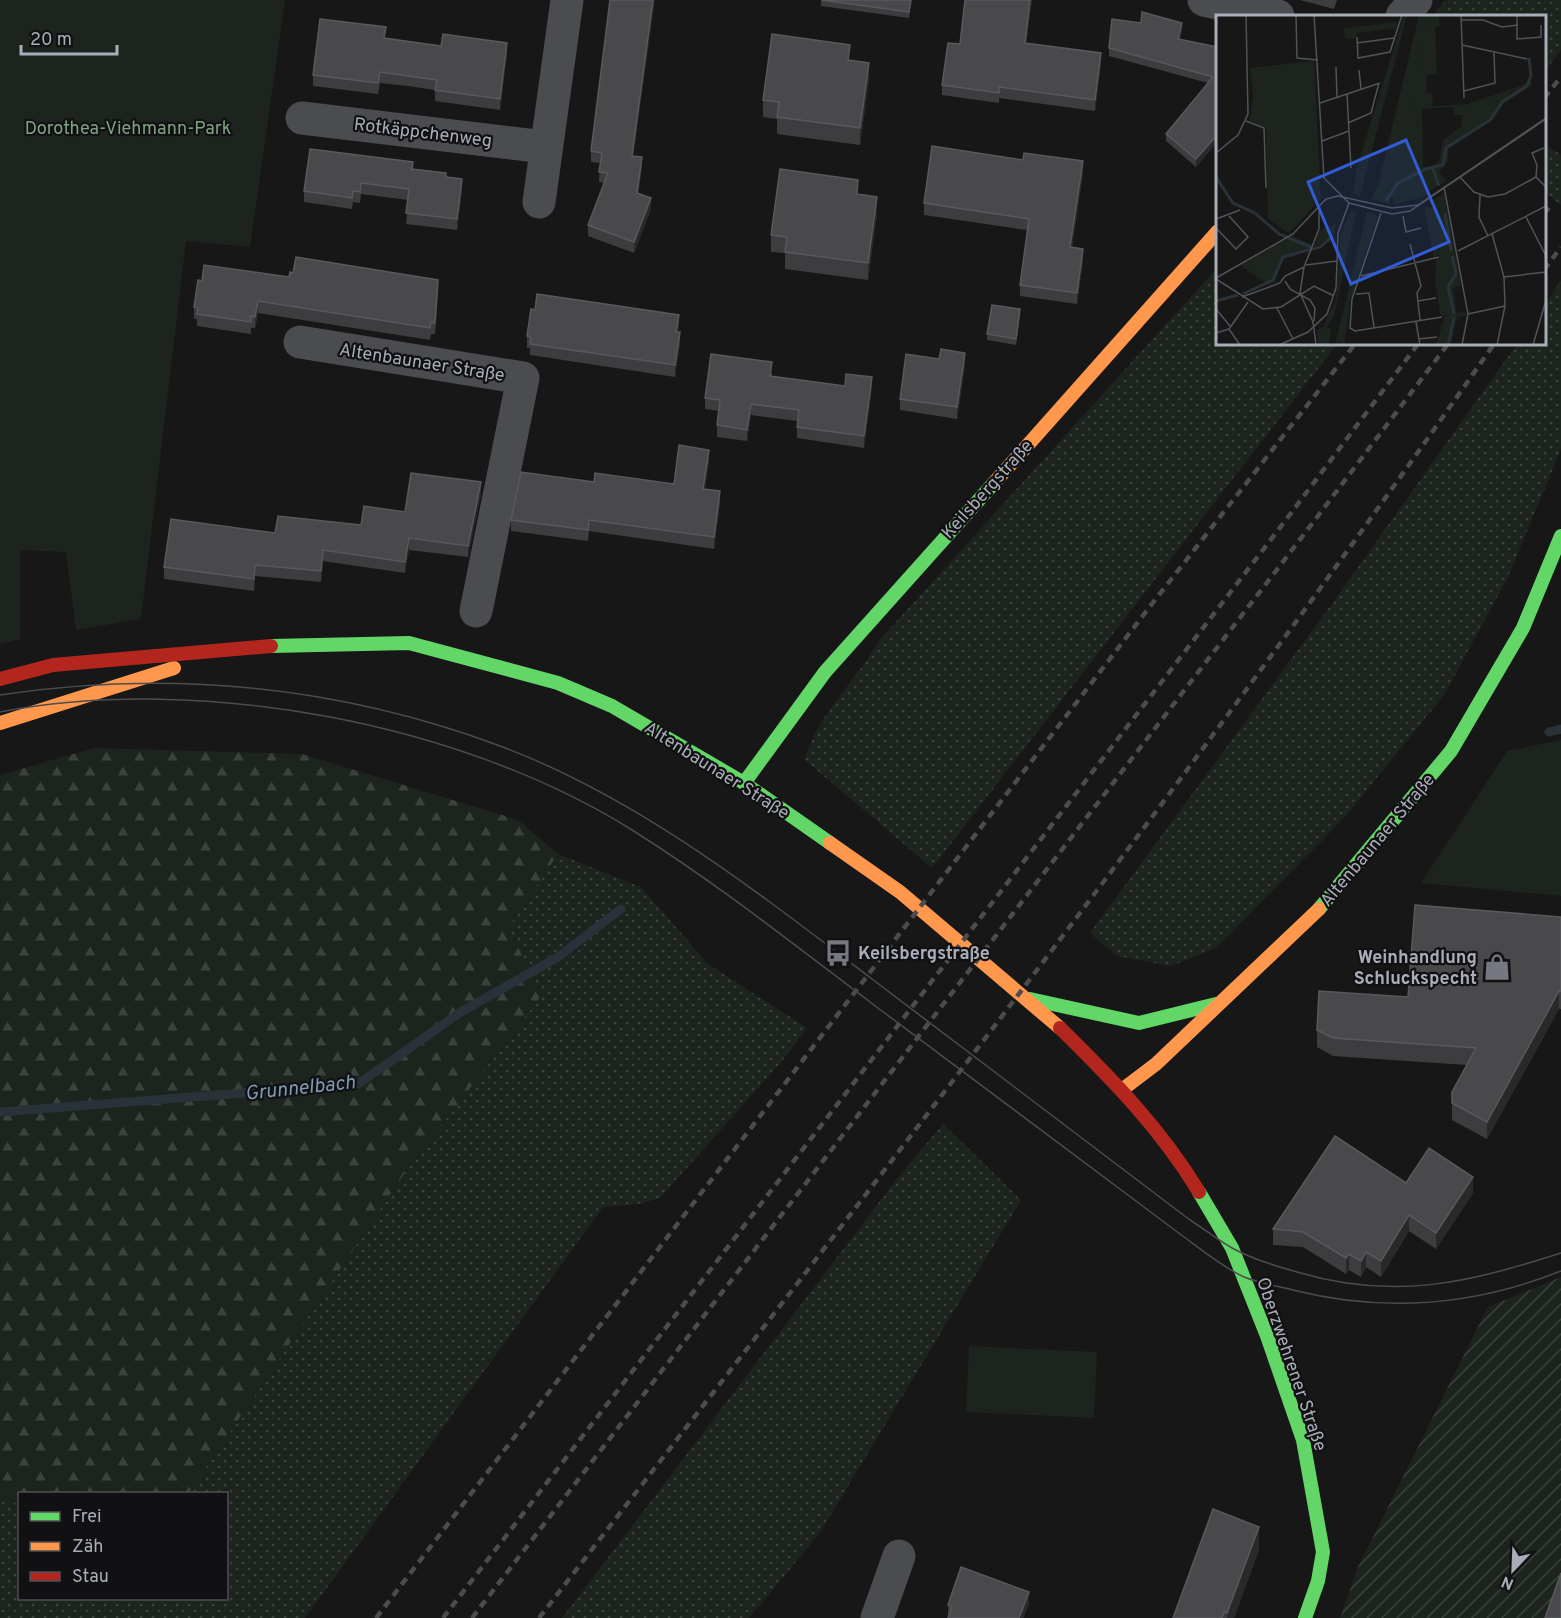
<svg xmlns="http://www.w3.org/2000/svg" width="1561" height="1618" font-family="Overpass,sans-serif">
	<defs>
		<pattern id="grass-dots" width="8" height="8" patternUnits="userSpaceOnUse" patternTransform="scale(1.5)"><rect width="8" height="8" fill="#1d241e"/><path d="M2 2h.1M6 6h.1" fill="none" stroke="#3b413d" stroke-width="1.8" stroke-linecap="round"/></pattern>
		<pattern id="forest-firs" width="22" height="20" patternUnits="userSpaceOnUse" patternTransform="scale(1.5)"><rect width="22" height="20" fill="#1d241e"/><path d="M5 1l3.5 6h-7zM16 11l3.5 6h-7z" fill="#3b413d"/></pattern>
		<pattern id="garden-furrows" width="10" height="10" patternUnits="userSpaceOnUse" patternTransform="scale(1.5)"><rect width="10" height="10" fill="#1d241e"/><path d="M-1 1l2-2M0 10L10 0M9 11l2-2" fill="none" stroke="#3b413d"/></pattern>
	</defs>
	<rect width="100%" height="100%" fill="#171717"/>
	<g fill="url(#grass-dots)">
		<polygon points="1446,0 1561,0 1561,50 1545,71 1544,16 1432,16"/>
		<polygon points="1544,144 1561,155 1561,205 1545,192"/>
		<path d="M1217 268 1218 344H1337L932 868 805 760C814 719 857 680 878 642Z"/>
		<polygon points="1561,280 1561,449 1508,577 1444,695 1344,818 1216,948 1171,966 1117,956 1090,933 1334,601 1517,344 1544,344 1545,304"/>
		<polygon points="558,854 641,887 708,964 807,1028 782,1061 660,1198 639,1204 603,1207 305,1618 0,1618 0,1495 19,1505 20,1598 226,1598 226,1494 189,1493 406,1171 542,995 508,928"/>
		<polygon points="943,1124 1021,1200 819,1534 749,1618 562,1618 896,1180"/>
	</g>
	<polygon fill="url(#forest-firs)" points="94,748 302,754 518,820 558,854 508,928 542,995 406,1171 189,1493 20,1494 19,1505 0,1495 0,775"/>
	<g fill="#1d241e">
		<polygon points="0,0 285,0 250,247 186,241 141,619 76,630 66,552 20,550 20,639 0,644"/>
		<polygon points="1561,740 1561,896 1421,883 1507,751"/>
		<polygon points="969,1346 1097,1352 1094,1418 966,1412"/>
	</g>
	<polygon fill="url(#garden-furrows)" points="1561,1277 1561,1618 1340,1618 1358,1567 1488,1307"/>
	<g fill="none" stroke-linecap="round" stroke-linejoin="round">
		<g stroke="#2a3239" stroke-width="9">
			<polyline points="1549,732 1561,729"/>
			<polyline points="0,1112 358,1084 461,1012 558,957 621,909"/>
		</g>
		<g stroke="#4b4c50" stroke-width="33">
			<polyline points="1204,0 1278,16"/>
			<polyline points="1402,16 1416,0"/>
			<polyline points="302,118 545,147"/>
			<polyline points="539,202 567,0"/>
			<polyline points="300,342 523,378 476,611"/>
			<polyline points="877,1618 899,1556"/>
		</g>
		<g stroke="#63d668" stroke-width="14">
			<polyline points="271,646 409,643 558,683 612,706 744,783 830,843"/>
			<polyline points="744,783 825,672 994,483"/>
			<polyline points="1319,909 1451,751 1523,628 1561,536"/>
			<polyline points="1030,999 1139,1023 1216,1004"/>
			<polyline points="1199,1192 1232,1248 1267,1336 1303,1440 1323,1552 1318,1581 1305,1618"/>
		</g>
		<g stroke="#ff974d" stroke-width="14">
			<polyline points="994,483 1218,231"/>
			<polyline points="0,723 174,668"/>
			<polyline points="830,843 900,892 1060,1028"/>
			<polyline points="1123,1089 1156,1064 1319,909"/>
		</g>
		<g stroke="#b3261e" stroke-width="14">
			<polyline points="0,679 53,665 271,646"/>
			<path d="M1060 1028C1112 1079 1161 1129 1199 1192"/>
		</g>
		<g stroke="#4b4c4f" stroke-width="1.5">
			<path d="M0 695C169 669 339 686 500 746 637 797 756 891 872 979 978 1059 1084 1140 1190 1220 1204 1229 1218 1240 1232 1248 1252 1259 1275 1266 1297 1272 1394 1301 1467 1283 1561 1253"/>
			<path d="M0 712C199 674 460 722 632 830 715 882 792 943 870 1002 972 1079 1074 1155 1176 1231 1197 1246 1220 1266 1244 1277 1259 1283 1277 1286 1293 1290 1384 1313 1473 1306 1561 1271"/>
		</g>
		<g stroke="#4b4c4f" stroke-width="4.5" stroke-dasharray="8 6" stroke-linecap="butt">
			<polyline points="1544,98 1561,77"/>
			<polyline points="1544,214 1551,205"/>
			<polyline points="1544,270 1561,247"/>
			<polyline points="376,1618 1148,609 1355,344"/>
			<polyline points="443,1618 1282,525 1418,344"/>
			<polyline points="472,1618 1305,533 1448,344"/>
			<path d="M539 1618C863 1198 1191 779 1494 344"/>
		</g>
	</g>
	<g fill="#3d3d3f">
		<polygon points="821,0 911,0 909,18 821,6"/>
		<polygon points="963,0 1032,0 1026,43 1101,63 1095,111 999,98 999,103 942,95 942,85 960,44 965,0"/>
		<polygon points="1300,0 1337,0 1334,9"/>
		<polygon points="1182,30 1180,40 1218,47 1218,141 1196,167 1166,141 1166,134 1208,83 1109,56 1109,48"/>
		<polygon points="386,38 507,54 500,110 435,101 435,90 408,86 380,83 378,94 313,86 313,75"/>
		<polygon points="869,80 860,145 777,134 777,119 763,117 763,100"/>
		<polygon points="591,151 634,156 642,167 638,193 651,209 634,253 588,236 588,225 604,183 599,182 600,163 591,162"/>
		<polygon points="413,169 446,177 462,190 457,230 406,224 408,200 361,194 360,203 353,202 352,209 304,202 304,191"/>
		<polygon points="1083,173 1072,248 1083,261 1077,304 1020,296 1020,285 1027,230 924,215 924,203"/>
		<polygon points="858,195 877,214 868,280 785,269 785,253 771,252 771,235"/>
		<polygon points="289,277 438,291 435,334 431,334 430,340 258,313 255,328 251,328 251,334 197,326 197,319 194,319 194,307 202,281"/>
		<polygon points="1020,315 1016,345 987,340 987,334"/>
		<polygon points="679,327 678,332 680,344 675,377 530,355 530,348 527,348 527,336"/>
		<polygon points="965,365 957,419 900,410 900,399"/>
		<polygon points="772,373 772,376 845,386 872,388 864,448 797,438 797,421 751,415 747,441 717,437 717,425 719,411 705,409 705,398"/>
		<polygon points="709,461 705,489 720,503 714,549 589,531 588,541 511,531 511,520 594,482 674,484"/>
		<polygon points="481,494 468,557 409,550 405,573 323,561 321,582 255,576 254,591 164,579 164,567 275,533 361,525 405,512"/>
		<polygon points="1561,917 1561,1009 1559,1009 1487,1139 1452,1120 1452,1092 1467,1065 1333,1056 1317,1047 1317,1030 1408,997"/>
		<polygon points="1406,1183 1473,1193 1436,1249 1409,1231 1381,1277 1366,1267 1361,1277 1349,1270 1346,1274 1303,1247 1273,1245 1273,1229"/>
		<polygon points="1259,1550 1234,1618 1173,1618"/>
		<polygon points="1029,1604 1023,1618 948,1618 948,1605"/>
	</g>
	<g fill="#29292a">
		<polygon points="653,0 655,0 632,166 632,156"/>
		<polygon points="1030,0 1032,0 1025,53 1025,43"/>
		<polygon points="1182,23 1182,30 1178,47 1178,39"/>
		<polygon points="507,43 507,54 500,110 500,99"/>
		<polygon points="1101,53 1101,63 1095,111 1095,100"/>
		<polygon points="869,63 869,80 860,145 860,128"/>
		<polygon points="1218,134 1218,141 1196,167 1196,159"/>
		<polygon points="642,157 642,167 637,204 637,193"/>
		<polygon points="1083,161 1083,173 1070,259 1070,247"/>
		<polygon points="462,179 462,190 457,230 457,219"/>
		<polygon points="877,197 877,214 868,280 868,263"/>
		<polygon points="651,198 651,209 634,253 634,242"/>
		<polygon points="1083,249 1083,261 1077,304 1077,293"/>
		<polygon points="438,280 438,291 435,334 435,323"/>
		<polygon points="258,301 258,313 255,328 255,317"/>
		<polygon points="1020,309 1020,315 1016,345 1016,339"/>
		<polygon points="679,315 679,327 676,343 676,332"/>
		<polygon points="680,332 680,344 675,377 675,365"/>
		<polygon points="965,353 965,365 957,419 957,407"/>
		<polygon points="872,377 872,388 864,448 864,436"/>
		<polygon points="751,404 751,415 747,441 747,430"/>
		<polygon points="709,450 709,461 703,500 703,489"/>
		<polygon points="481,482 481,494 468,557 468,546"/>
		<polygon points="720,491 720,503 714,549 714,537"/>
		<polygon points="409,538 409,550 405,573 405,562"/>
		<polygon points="323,550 323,561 321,582 321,571"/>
		<polygon points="255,565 255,576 254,591 254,579"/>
		<polygon points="1559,991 1559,1009 1487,1139 1487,1122"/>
		<polygon points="1473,1177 1473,1193 1436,1249 1436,1233"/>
		<polygon points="1409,1215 1409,1231 1381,1277 1381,1261"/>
		<polygon points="1366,1252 1366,1267 1361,1277 1361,1261"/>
		<polygon points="1349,1254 1349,1270 1346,1274 1346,1258"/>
		<polygon points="1259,1527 1259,1550 1234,1618 1227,1618 1227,1613"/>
		<polygon points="1029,1592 1029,1604 1023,1618 1019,1618"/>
	</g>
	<g fill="#49494c" stroke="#58595d" stroke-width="1.5">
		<polygon points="610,0 653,0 632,156 642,157 637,193 651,198 634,242 588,225 608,173 599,172 602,153 591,151"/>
		<polygon points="822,0 911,0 909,12"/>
		<polygon points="965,0 1030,0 1025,43 1101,53 1095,100 999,87 999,93 942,85 948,43 960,44"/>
		<polygon points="1142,12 1182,23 1178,39 1218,47 1218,134 1196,159 1166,134 1213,77 1109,48 1112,19 1141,23"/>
		<polygon points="320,19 386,27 384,38 412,42 441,46 443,34 507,43 500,99 435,90 437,80 408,76 380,72 378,83 313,75"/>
		<polygon points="772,34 850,45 848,60 869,63 860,128 777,117 779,102 763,100"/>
		<polygon points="932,146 1023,160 1024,153 1083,161 1070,247 1083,249 1077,293 1020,285 1029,219 924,203"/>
		<polygon points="310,149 413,162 412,171 412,169 446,173 446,177 462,179 457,219 406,213 409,189 361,183 360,192 353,191 352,198 304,191"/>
		<polygon points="780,169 858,180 857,194 877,197 868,263 785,252 787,237 771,235"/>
		<polygon points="296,257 438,280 435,323 431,322 430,328 258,301 255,317 251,316 251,322 197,314 198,308 194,307 198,280 202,281 204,265 289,277 290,272 293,273"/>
		<polygon points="537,294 679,315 676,332 680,332 675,365 530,344 531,337 527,336 531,309 535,310"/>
		<polygon points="992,305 1020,309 1016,339 987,334"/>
		<polygon points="941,349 965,353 957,407 900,399 906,354 939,359"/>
		<polygon points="711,354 772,362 770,376 845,386 846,374 872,377 864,436 797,427 799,410 751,404 747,430 717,425 720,400 705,398"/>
		<polygon points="679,445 709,450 703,489 720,491 714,537 589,520 588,530 511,520 521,472 594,482 595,473 674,484"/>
		<polygon points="411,473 481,482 468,546 409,538 405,562 323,550 321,571 255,565 254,579 164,567 171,519 275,533 278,516 361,525 364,506 405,512"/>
		<polygon points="1415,905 1561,917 1561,991 1559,991 1487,1122 1452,1103 1452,1092 1476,1048 1333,1038 1317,1030 1319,991 1408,997"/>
		<polygon points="1335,1136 1406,1183 1429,1148 1473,1177 1436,1233 1409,1215 1381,1261 1366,1252 1361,1261 1349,1254 1346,1258 1303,1232 1273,1229"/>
		<polygon points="1213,1509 1259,1527 1227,1613 1224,1612 1222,1618 1173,1618"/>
		<polygon points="961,1567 1029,1592 1019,1618 948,1618 952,1606 948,1605"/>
		<polygon points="1561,1573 1561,1618 1545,1618"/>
	</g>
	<defs>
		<symbol id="bus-bare" viewBox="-9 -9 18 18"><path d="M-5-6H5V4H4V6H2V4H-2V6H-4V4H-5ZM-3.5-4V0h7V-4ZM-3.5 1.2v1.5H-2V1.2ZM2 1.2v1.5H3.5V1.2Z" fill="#757880" stroke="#111113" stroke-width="2.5" paint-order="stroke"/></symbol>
		<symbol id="shop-bare" viewBox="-9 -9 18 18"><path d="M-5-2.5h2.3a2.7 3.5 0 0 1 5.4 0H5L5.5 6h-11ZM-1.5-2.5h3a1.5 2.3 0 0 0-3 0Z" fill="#757880" stroke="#111113" stroke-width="2.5" paint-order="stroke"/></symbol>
	</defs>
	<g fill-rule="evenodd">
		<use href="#bus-bare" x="819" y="934" width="38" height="38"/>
		<use href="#shop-bare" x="1478" y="948" width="38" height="38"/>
	</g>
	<g text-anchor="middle" stroke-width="4.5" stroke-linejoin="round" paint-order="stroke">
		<g font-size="18" fill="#7fa381" stroke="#111113">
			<text x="128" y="134">Dorothea-Viehmann-Park</text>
		</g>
		<g font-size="18" fill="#a8adb8" stroke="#111113">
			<text transform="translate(423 132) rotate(7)" y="6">Rotkäppchenweg</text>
			<text transform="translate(422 362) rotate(9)" y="6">Altenbaunaer Straße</text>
			<text transform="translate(987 489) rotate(-48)" y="6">Keilsbergstraße</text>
			<text transform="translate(717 770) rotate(32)" y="6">Altenbaunaer Straße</text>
			<text transform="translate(1377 840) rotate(-50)" y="6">Altenbaunaer Straße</text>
			<text transform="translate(1292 1364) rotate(71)" y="6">Oberzwehrener Straße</text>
		</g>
		<g font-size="18" font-weight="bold" fill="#a8adb8" stroke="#111113" text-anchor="start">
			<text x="858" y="959">Keilsbergstraße</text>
			<text x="1477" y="963" text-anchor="end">Weinhandlung<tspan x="1477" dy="21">Schluckspecht</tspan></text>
		</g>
		<g font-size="20" font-style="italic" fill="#7f9bb3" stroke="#111113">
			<text transform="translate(300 1087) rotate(-6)" y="7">Grunnelbach</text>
		</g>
	</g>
	<g transform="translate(1216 15)">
		<rect width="330" height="330" fill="#171717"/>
		<path d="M188 0H191L144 181 137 179 141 152ZM203 0H212L200 60H211L210 79H195L192 93 250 89 308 70 313 64 316 67 315 71 287 89 278 104 232 134V146L223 156 230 166 222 170 217 150 223 146 227 125 246 111V100H239L237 92 206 94 207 134H182L173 179 175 188H169L155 184 163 167ZM298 75 278 97 250 116 251 90ZM134 197H140L118 301 111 312 107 325 111 313 115 314 113 330H102L101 315 107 312 120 284 124 222ZM151 197 162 201 135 284 128 330 123 327 119 330ZM75 221 96 230 94 235 66 243 59 268 52 270 23 249Z" fill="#1d241e" fill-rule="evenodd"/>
		<path d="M216 78 217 92 192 93 195 79ZM182 134H207V152L217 150 222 170 207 182 179 189 173 179Z" fill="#1d241e"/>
		<path d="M182 7 180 13 141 18 139 23H129L128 13ZM228 178 245 271 237 273 241 298 250 297V301L241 302 235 330H220L229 301 224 299 219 265 220 244 225 242 222 239 218 243 208 192 217 193 215 187ZM120 209 118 220 98 232 104 215Z" fill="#1d241e"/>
		<path d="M212 0H223L224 11 219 12 221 60H200ZM98 46 105 184 73 218 52 204 50 113 34 106 37 80 34 53ZM298 74 272 104 249 117 251 90Z" fill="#1d241e"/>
		<path fill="none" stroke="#2a3239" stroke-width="3" d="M217 154 223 171M0 162 17 188 39 198 63 219 95 232M170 186 182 168 210 154 227 150 230 133 274 105 287 86 311 71 315 61 313 43M229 198 235 236M236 241 240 259 232 272 238 299M27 279 57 265 67 242 104 232 116 222M0 286 22 280M232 330 238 302"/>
		<path fill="none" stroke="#515357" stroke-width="1.5" d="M80 0 81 43 102 45M98 0 108 163 133 188 176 199 194 196 330 104M245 0 248 83M301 0V24L325 22V10M245 5H267L286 12 302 10M141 22 142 43 174 37 186 0M141 28 178 23M246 30 311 44M120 52 121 82M143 55 145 74M248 76 279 68 278 38M131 79 135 153M104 88 164 68M30 106 48 113 50 173M132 108 155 98 163 68M106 126 133 116M0 138 22 120 32 99 30 0M244 162 258 177 272 182 289 179 320 162 330 172M320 162 321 150 316 138 328 133M228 172 252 299 246 330M264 180 263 202 272 221M165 198 136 284 134 313 139 316 226 302M187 201 190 217 205 213M310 202 330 241M0 204 24 195M0 213 20 234 32 222 13 201M276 219 288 262 289 291 281 330M194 229 205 271 201 278 204 305M242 236 330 191M90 250 121 246M145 261 223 242M288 262 330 257M0 263 77 219 110 184 122 181 176 193 202 190 330 103M0 264 47 294 65 292 98 271 118 281M69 266 74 274 94 285 99 293 98 306M140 279 153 278 158 312M26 282 64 268 69 261 88 252M202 286 220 283M61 293 77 324M0 294 14 311M252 299 289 291M200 307 204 330M13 314 24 330M0 318 13 314 32 287M203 324 221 322M63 330 92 317 111 299 120 273 122 218 133 188M100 330 97 307 84 278 88 252 103 214V196M317 330 330 285"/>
		<path fill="#325cd3" fill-opacity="0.15" stroke="#325cd3" stroke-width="3" d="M190 125 233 227 135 269 92 167Z"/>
		<rect width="330" height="330" fill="none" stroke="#a8adb8" stroke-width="3"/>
	</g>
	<rect x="18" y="1492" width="210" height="108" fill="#111113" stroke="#4d4f55" stroke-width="1.5"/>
	<rect x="30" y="1512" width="30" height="9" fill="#63d668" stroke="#4d4f55" stroke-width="1.5"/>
	<text x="72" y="1522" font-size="18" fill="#a8adb8">Frei</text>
	<rect x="30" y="1542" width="30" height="9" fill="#ff974d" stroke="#4d4f55" stroke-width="1.5"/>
	<text x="72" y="1552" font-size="18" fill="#a8adb8">Zäh</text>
	<rect x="30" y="1572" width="30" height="9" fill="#b3261e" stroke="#4d4f55" stroke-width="1.5"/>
	<text x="72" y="1582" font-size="18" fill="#a8adb8">Stau</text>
	<g transform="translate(1513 1570) rotate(203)" stroke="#111113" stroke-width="4.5" paint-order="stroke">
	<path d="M0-4.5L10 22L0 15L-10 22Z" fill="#a8adb8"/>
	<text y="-9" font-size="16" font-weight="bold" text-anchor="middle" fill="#a8adb8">N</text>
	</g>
	<path d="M21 45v9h96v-9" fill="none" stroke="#a8adb8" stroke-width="3"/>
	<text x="30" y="45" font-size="18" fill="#a8adb8" stroke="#111113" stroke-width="4.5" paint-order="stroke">20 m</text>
</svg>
